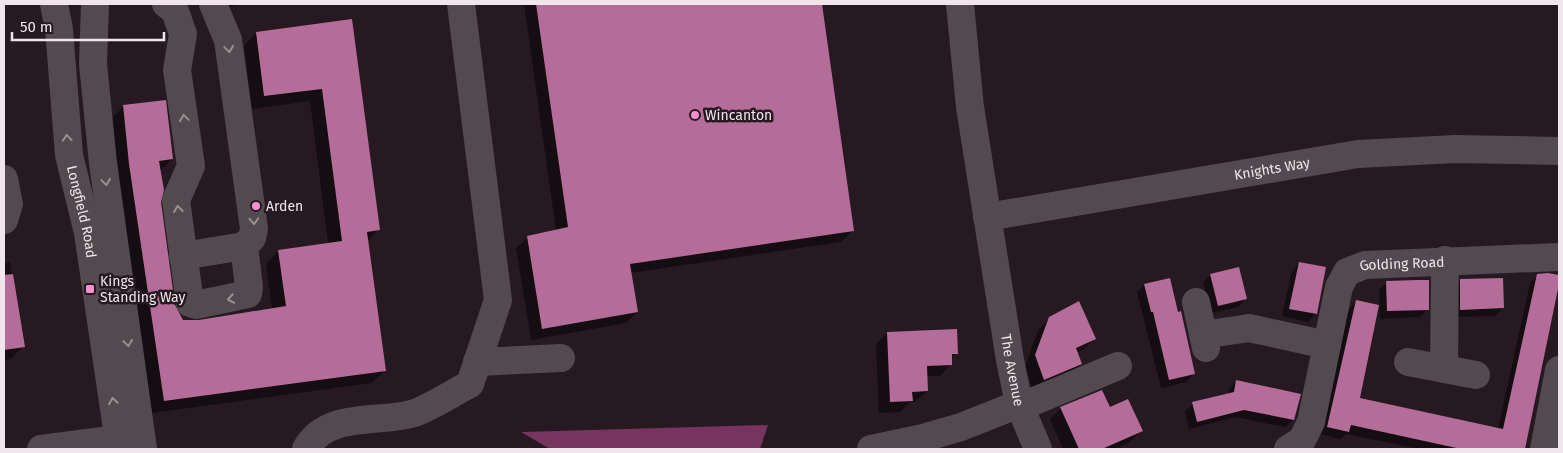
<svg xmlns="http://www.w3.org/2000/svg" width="1563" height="453" font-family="'Fira Sans',sans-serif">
	<rect width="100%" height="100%" fill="#271921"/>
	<polygon fill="#76345f" points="768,425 760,449 550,449 521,432"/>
	<g fill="#0007">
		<polygon points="214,4 245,4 215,9"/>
		<polygon points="524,4 821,4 852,231 841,242 630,273 637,312 626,323 531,340 516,248 528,237 556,231"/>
		<polygon points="351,21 378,230 367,241 385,370 372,383 152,413 117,178 111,119 124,106 172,159 160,171 159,202 173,306 182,321 199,322 272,309 266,264 279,251 328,244 310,101 252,109 244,46 256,33"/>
		<polygon points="10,262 23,346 11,359 4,360 4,263"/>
		<polygon points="1300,263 1315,314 1308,322 1282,316 1292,271"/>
		<polygon points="1211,275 1245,299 1238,307 1211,313 1203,282"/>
		<polygon points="1538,275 1559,277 1524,449 1419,449 1346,434 1340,439 1320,434 1349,309 1357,301 1358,399 1498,429 1530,283"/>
		<polygon points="1461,280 1503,308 1495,316 1453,317 1453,288"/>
		<polygon points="1387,282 1428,309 1420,317 1380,319 1379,290"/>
		<polygon points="1145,285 1194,374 1186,382 1161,388 1137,292"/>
		<polygon points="1050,318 1094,339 1083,350 1076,353 1081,364 1070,375 1033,390 1025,367 1038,330"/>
		<polygon points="887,333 956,353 951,359 951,364 940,376 926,376 927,391 915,402 910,402 900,412 879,413 876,344"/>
		<polygon points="1237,381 1293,420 1285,427 1235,417 1189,429 1185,411 1193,404 1228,395 1229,389"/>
		<polygon points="1061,408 1109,408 1141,431 1130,442 1114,449 1063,449 1050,419"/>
	</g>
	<g fill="#b46c98">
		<polygon points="536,4 822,4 854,231 630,264 638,312 542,329 527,236 568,227"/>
		<polygon points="352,19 380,230 367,232 386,371 164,401 129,164 123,105 166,100 173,159 159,161 164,190 161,202 175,305 183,320 199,320 286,306 278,250 342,241 322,89 264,96 256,32"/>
		<polygon points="1299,262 1326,267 1317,314 1289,309"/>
		<polygon points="1239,267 1247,299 1218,306 1210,274"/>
		<polygon points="1548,273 1559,275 1559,284 1525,449 1461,449 1351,425 1349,432 1327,427 1356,300 1379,305 1360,398 1503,429 1537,274"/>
		<polygon points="13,274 25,347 4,350 4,275"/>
		<polygon points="1170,278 1178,312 1181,311 1195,374 1169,380 1153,312 1151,312 1144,284"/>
		<polygon points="1503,278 1504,308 1460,310 1460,279"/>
		<polygon points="1418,280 1429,280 1429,310 1387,311 1386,281"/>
		<polygon points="1079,301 1096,339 1076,348 1082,364 1044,380 1035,355 1049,317"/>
		<polygon points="957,329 958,354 952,354 952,365 927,366 928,391 912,392 913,401 890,402 887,332"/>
		<polygon points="1236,380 1301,394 1294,420 1244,410 1197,422 1192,402 1234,392"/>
		<polygon points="1102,390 1110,407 1128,399 1143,431 1102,449 1079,449 1060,407"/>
	</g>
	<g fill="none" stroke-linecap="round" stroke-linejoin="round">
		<g stroke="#524a4e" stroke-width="28">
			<path id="s1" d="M54 4 59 29 69 155 88 233 120 449"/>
			<polyline points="95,4 93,64 103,163 143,449"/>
			<polyline points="166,4 175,11 183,34 177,70 191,166 176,200 190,303 196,305 248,294 249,287 244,246"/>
			<path id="s2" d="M960 4 970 107 1010 360 1019 404 1038 449"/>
			<polyline points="4,179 9,204 4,220"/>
			<path id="s3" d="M987 217 1358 154 1455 149 1559 151"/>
			<polyline points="183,256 244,246 252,238 254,229 228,40 213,4"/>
			<polyline points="1196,302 1206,348"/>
			<polyline points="1203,335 1249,328 1327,345"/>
			<polyline points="477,362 561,358"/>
			<polyline points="1408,362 1476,375"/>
			<polyline points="1444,369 1445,260"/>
			<polyline points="1020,407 1118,366"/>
			<polyline points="41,449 118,439"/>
			<path d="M306 449C326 412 377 423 411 414 429 409 452 393 470 384L498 300 461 4"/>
			<polyline points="871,449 923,438 961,427 1019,404"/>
			<path id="s4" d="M1288 449 1302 440 1311 422 1339 287 1347 272 1365 265 1559 257"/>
			<polyline points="1544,449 1559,370"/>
		</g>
	</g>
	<defs><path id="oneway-chevron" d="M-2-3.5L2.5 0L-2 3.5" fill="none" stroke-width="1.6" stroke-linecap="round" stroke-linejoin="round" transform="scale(1.25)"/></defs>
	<g stroke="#999094">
		<use href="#oneway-chevron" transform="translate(229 49) rotate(82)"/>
		<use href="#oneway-chevron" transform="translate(184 118) rotate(-98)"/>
		<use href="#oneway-chevron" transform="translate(67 138) rotate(-94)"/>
		<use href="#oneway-chevron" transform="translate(106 182) rotate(82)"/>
		<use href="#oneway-chevron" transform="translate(178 209) rotate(-97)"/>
		<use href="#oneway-chevron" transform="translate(254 221) rotate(86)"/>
		<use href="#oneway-chevron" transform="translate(231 299) rotate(170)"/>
		<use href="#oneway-chevron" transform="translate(128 343) rotate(82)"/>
		<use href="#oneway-chevron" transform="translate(113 401) rotate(-99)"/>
	</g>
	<g fill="#f690cf" stroke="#271921" stroke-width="2">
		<circle cx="695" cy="115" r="5"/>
		<circle cx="256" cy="206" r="5"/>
		<rect x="85" y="284" width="10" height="10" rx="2.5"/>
	</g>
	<g text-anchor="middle" stroke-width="5" stroke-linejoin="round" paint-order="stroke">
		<g font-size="14" fill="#efe5ea" stroke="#271921" text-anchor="start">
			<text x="705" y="120">Wincanton</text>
			<text x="266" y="211">Arden</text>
			<text x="100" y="286">Kings<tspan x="100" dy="16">Standing Way</tspan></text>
		</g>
		<g font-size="14" fill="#efe5ea" stroke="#271921">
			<text dy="5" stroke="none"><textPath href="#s3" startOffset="289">Knights Way</textPath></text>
			<text dy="5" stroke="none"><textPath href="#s1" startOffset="210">Longfield Road</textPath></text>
			<text dy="5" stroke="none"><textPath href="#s4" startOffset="248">Golding Road</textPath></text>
			<text dy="5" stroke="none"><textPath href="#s2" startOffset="370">The Avenue</textPath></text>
		</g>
	</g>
	<rect width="1563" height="453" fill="none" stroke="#efe5ea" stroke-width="10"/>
	<path d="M12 32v8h152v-8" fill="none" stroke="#efe5ea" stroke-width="2.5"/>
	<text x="20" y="32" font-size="15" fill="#efe5ea" stroke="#271921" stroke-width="4" paint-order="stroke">50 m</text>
</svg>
